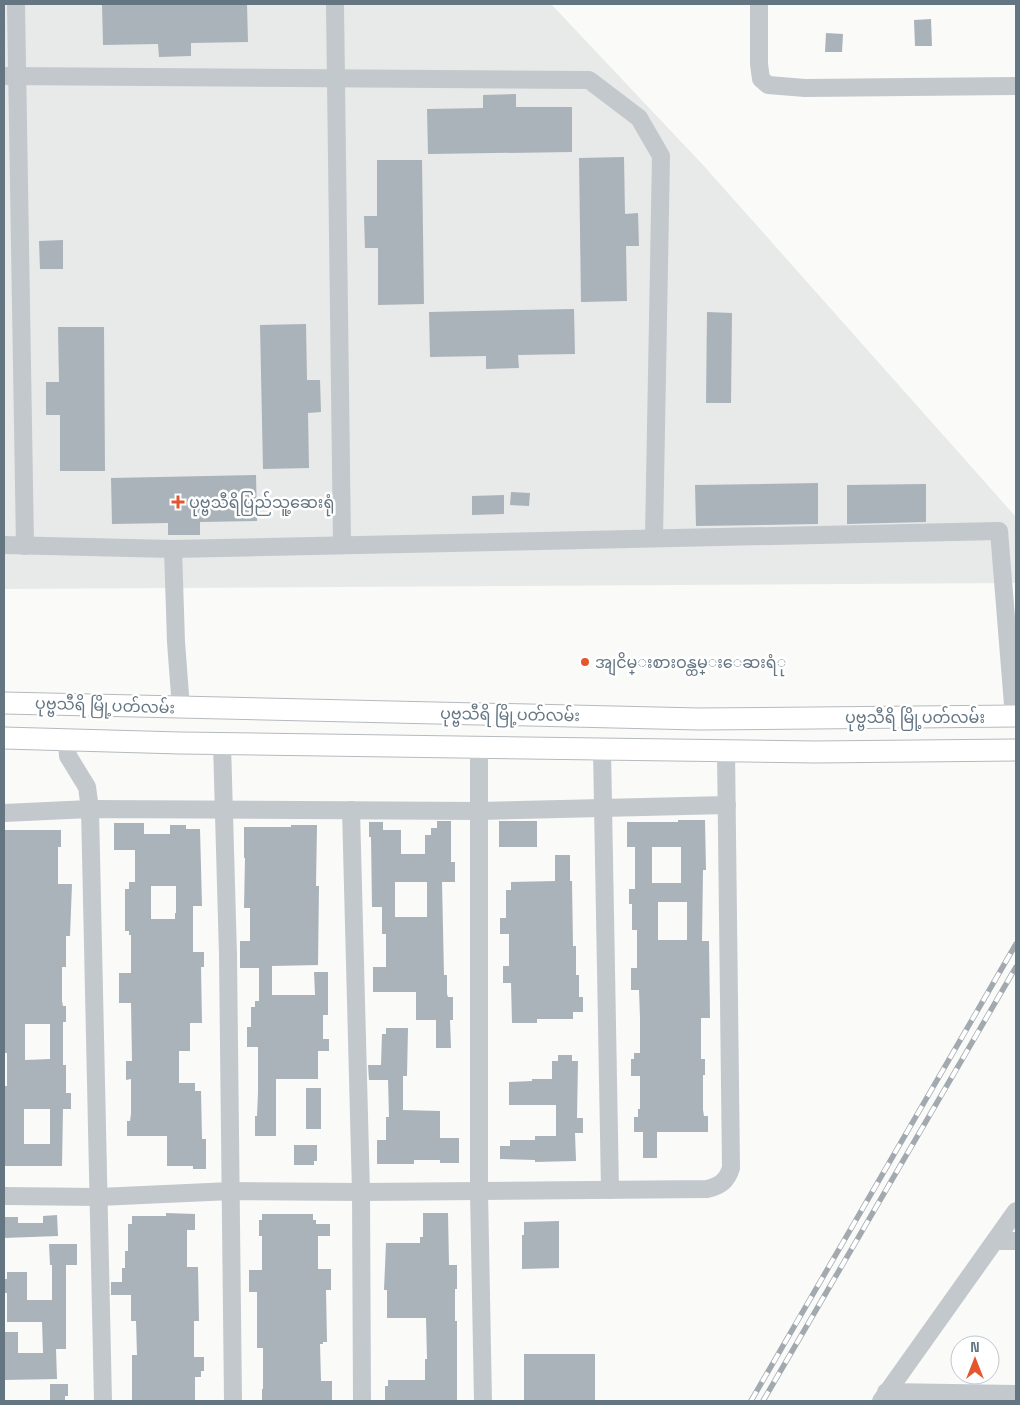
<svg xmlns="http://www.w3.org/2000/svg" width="1020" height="1405" font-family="'Space Grotesk','Noto Sans Myanmar',sans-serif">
	<rect width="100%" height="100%" fill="#fafaf8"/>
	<polygon fill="#e8e9e9" points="4,4 551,4 703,165 1016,517 1016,583 4,589"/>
	<g fill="#aab3b9" fill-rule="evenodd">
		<polygon points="102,4 247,4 248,42 191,43 191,56 159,57 158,44 103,45"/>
		<polygon points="931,19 932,46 915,46 914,20"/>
		<polygon points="826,33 843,34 842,52 825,52"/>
		<polygon points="516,94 516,107 572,107 572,152 428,154 427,109 483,108 483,95"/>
		<polygon points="624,157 625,214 638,213 639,246 626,246 627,301 581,302 579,158"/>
		<polygon points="377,160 422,160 424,304 378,305 378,248 365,248 364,216 377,216"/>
		<polygon points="63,240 63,269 40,269 39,241"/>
		<polygon points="574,309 575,354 518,355 519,368 486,369 486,356 430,357 429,312"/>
		<polygon points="707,312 732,313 731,403 706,403"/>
		<polygon points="306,324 307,380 320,380 321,412 308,413 309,468 263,469 260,325"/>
		<polygon points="58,327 104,327 105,471 60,471 60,415 46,415 46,382 59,382"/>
		<polygon points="256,475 257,521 200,522 200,535 168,535 168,523 112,524 111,478"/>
		<polygon points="818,483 818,524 696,526 695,485"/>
		<polygon points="926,484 926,522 847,524 847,485"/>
		<polygon points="511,492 530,493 529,506 510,505"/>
		<polygon points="504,495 504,514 472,515 472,496"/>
		<path d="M678 820H705L706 870H703L702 941H709L710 1018H701V1059H705V1075H703V1110L704 1116H708V1132H657V1158H643V1132H634V1117H638V1109H640V1076H631V1059H634V1053H640V1018L639 990H631V968H637V930H632V904H629V889H635V847H627V822H678ZM652 847H681V883H652ZM658 902H687V940H658Z"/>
		<path d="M437 821H451V862H455V882H442L444 975H447V994L448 997H453V1020H450L451 1048H436V1020H416V992H373V967H386V934H382V907H372L371 837H369V822H383V830H401V854H425V835H431V828H437ZM395 882H427V917H395Z"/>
		<rect x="499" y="821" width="38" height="26"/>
		<path d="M114 823H144V834H170V825H186V829H200L202 906H193V952H204V967H201L202 1023H190V1051H179V1083H195V1091H201L202 1139H206V1169H193V1166H167V1136H127V1121H130L131 1114V1079L126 1080V1061H132L131 1003H119V973H131V935H129V931H125V889H129V882H135V850H114ZM151 886H176V913H175V919H151Z"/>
		<polygon points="291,825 317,825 316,886 319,886 318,965 272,966 272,995 315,995 314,972 328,972 328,1015 323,1015 323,1039 329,1039 329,1051 318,1051 318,1079 276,1079 276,1136 255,1136 255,1116 257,1116 258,1092 258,1047 247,1047 247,1027 251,1027 251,1007 255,1007 255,1001 259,1001 259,968 240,968 240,941 250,941 250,908 244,908 245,858 244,858 244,827 291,827"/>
		<path d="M4 830H61V847H58V884H72L70 936H66V967H62V1001L63 1006H66V1022H63V1065H66V1093H71V1109H63L62 1166H4V1086H7V1053H5L4 1024ZM25 1024H50V1059L25 1060ZM24 1109H50V1144H24Z"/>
		<polygon points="555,855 570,855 570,881 572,881 573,946 576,946 576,975 579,975 579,997 583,997 583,1012 573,1012 573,1019 537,1019 537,1023 512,1023 511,983 503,983 503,966 509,966 509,934 500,934 500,918 506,918 506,890 511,890 511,882 555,881"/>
		<polygon points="386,1028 408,1028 407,1076 403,1076 403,1110 440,1111 440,1138 459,1138 459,1163 440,1163 440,1160 414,1160 414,1164 377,1164 377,1140 386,1140 386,1117 389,1117 388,1080 369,1080 368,1065 381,1065 382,1034 386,1034"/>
		<polygon points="558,1055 572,1055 572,1061 578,1061 577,1118 583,1118 583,1133 575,1133 576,1161 535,1162 535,1160 500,1159 500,1146 510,1146 510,1140 535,1140 535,1136 556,1136 556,1105 509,1105 509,1082 532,1081 532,1079 552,1079 552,1061 558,1061"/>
		<rect x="306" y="1088" width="15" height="41"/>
		<polygon points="294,1145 317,1145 317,1161 314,1161 314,1165 294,1165"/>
		<polygon points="166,1213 195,1214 195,1230 187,1230 187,1267 198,1267 199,1321 194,1321 194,1357 204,1357 204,1371 201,1371 201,1377 195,1377 195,1401 132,1401 132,1355 137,1355 136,1321 131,1321 131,1295 111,1295 111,1282 122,1282 122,1268 125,1268 125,1251 128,1251 128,1224 132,1224 132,1216 166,1216"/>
		<polygon points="423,1213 448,1213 449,1265 457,1265 457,1289 455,1289 455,1321 457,1321 457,1401 385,1401 385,1386 388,1386 388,1380 425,1380 425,1359 427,1359 426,1318 387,1318 387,1290 384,1290 386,1243 420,1243 420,1237 423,1237"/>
		<polygon points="262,1214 313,1214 313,1220 316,1220 316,1224 330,1224 330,1236 318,1236 318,1269 331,1269 331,1290 326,1290 327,1342 323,1342 323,1344 320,1344 321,1381 332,1381 332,1401 262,1401 262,1389 263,1389 263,1348 257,1348 257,1292 249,1292 249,1270 262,1270 262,1236 259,1236 259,1220 262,1220"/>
		<polygon points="57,1215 58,1236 4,1238 4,1217 18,1217 18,1223 43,1223 43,1216"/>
		<polygon points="559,1221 559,1268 522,1269 522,1235 524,1235 524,1222"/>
		<polygon points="49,1244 77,1244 77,1265 66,1265 66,1349 56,1349 57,1379 4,1380 4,1332 18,1332 18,1353 43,1353 42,1322 7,1322 7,1293 4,1293 4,1279 7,1279 7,1272 27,1272 27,1300 52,1300 52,1265 50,1265"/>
		<rect x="524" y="1354" width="71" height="47"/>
		<polygon points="50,1384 68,1384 68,1396 65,1396 65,1401 50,1401"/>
	</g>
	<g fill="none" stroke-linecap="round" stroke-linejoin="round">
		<defs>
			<g id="major">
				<polyline points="4,703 699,719 1016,716"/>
				<polyline points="4,738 180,743 815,752 1016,750"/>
			</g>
		</defs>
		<use href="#major" stroke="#b5babe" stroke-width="23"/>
		<g stroke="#c3c8cc" stroke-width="18">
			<polyline points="16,4 25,546"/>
			<polyline points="335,4 342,544"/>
			<polyline points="759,4 759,64 761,79 768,85 805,88 1016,86"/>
			<polyline points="4,76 589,80 639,118 661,156 654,538"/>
			<polyline points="4,545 173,549 999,531 1014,717"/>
			<polyline points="173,549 176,642 181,708"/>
			<polyline points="67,741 68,756 87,787 90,809 103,1401"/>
			<polyline points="222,744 228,955 233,1401"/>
			<polyline points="479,747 479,1191 483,1401"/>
			<polyline points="602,749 610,1190"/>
			<polyline points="351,810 361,1192 362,1401"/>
			<polyline points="4,813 90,809 479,811 727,805"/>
			<path d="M4 1196 99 1197 231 1191 361 1192 707 1189C720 1186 727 1181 731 1168L726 750"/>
			<polyline points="996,1241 1016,1241"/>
			<polyline points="886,1392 1016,1394"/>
			<polyline points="881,1401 1016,1211"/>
		</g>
		<use href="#major" stroke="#fff" stroke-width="21"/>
		<defs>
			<g id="rail">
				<polyline points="751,1401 1016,944"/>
				<polyline points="763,1401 1016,967"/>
			</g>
		</defs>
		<use href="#rail" stroke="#a2aab0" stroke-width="5.5"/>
		<use href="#rail" stroke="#fff" stroke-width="4" stroke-dasharray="11" stroke-linecap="butt"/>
	</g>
	<g fill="#e4572e" stroke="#fff" stroke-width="2">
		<path d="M175.5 494.5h5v5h5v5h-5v5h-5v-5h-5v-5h5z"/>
		<circle cx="585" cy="662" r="5"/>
	</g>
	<g text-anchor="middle" stroke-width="5" stroke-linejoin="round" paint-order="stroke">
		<g font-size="16" fill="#657683" stroke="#fff" text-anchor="start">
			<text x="189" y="508">ပုဗ္ဗသီရိပြည်သူ့ဆေးရုံ</text>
			<text x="595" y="668">အျငိမ္းစားဝန္ထမ္းေဆးရံု</text>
		</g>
		<g font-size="16" fill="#657683" stroke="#fff">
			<text transform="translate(105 705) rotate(2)" y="6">ပုဗ္ဗသီရိ မြို့ပတ်လမ်း</text>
			<text transform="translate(510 714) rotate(1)" y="6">ပုဗ္ဗသီရိ မြို့ပတ်လမ်း</text>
			<text x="915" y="723">ပုဗ္ဗသီရိ မြို့ပတ်လမ်း</text>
		</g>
	</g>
	<rect width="1020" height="1405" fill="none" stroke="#657683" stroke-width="10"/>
	<g transform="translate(975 1360)"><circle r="24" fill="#ffffff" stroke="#c1c8cd"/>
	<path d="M0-4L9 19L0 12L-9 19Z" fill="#e4572e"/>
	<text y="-8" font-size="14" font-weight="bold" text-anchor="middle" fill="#657683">N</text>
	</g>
</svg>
